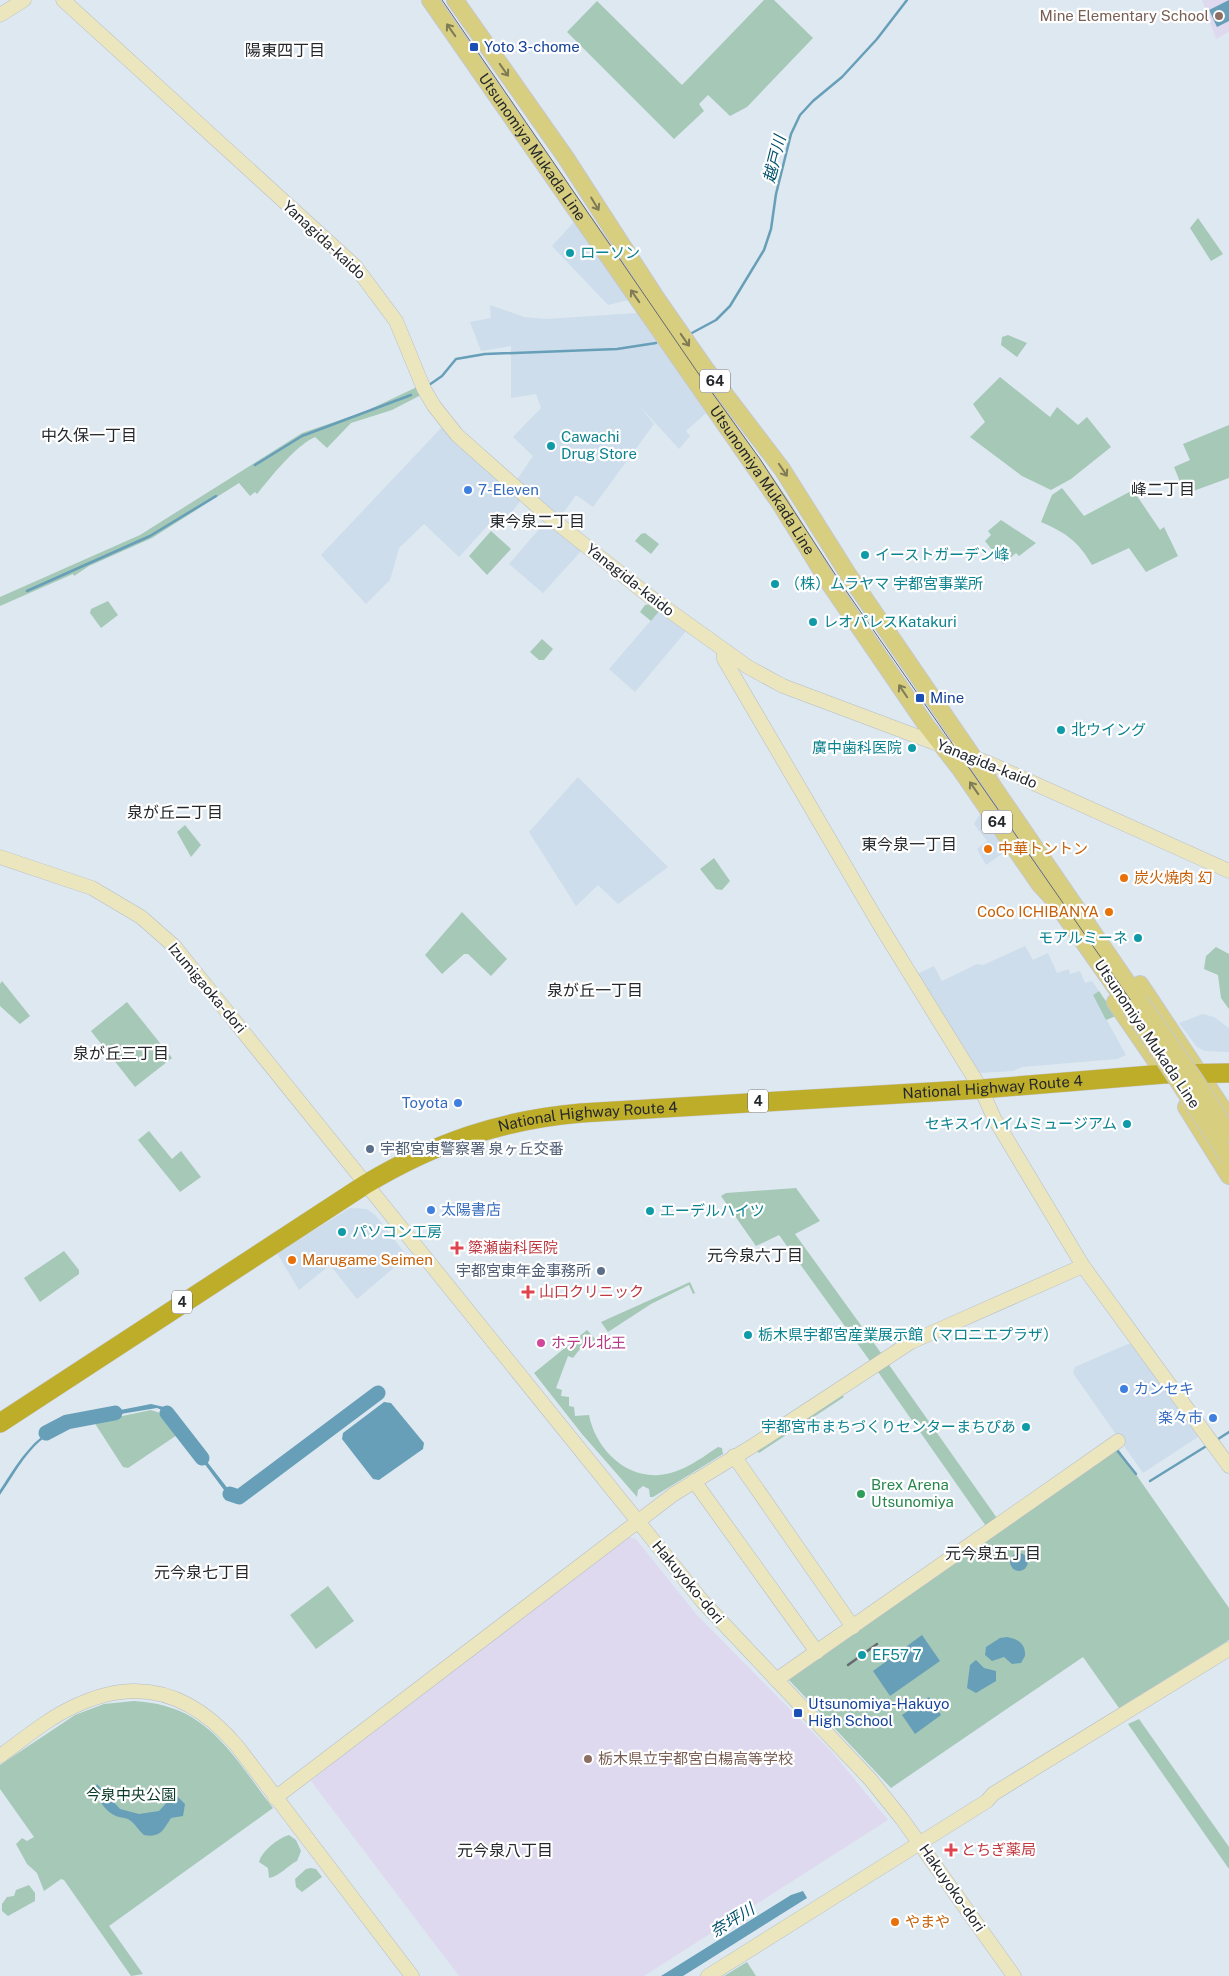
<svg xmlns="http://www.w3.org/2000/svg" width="1229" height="1976" font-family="'Public Sans','Noto Sans JP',sans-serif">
	<rect width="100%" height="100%" fill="#dee8f1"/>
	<g fill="#cdddeb">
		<polygon points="574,222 628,300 608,305 552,246"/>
		<polygon points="490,305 524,317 546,319 637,313 706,413 686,431 690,436 679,449 637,403 654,424 593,507 576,495 559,519 516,481 533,456 513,437 541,408 536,394 511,398 511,346 481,351 470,322 491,318"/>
		<polygon points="443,426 522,499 499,529 491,522 459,557 424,524 399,548 390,580 366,604 321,555"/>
		<polygon points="547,520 582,550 543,593 509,564"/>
		<polygon points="660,610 687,630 635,692 609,669"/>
		<polygon points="578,777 668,867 618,904 598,885 576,906 529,832"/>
		<polygon points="980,814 1006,851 986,865 977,849 987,841 974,824"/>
		<polygon points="1025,946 1033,960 1048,953 1057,973 1069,969 1070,974 1080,971 1085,983 1092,981 1099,991 1093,995 1094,997 1126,1055 1117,1059 1022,1067 1013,1071 980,1073 917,974 934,966 942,981 977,964 983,965"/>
		<polygon points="1203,1014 1214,1017 1229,1028 1229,1052 1205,1051 1197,1047 1179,1023"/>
		<polygon points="350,1208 367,1209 376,1216 404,1252 403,1260 357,1299 330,1265 299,1290 277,1253"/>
		<polygon points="1128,1344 1134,1344 1201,1435 1143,1473 1073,1373 1075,1367"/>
	</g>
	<g fill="#ded9ef">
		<polygon points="1202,0 1229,0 1229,32 1216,39"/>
		<polygon points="629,1537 636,1539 696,1614 832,1752 888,1820 644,1976 459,1976 311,1781 343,1754"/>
	</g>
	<g fill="#a5c8b7">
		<polygon points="764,0 774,0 813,38 747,107 730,116 708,95 699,104 704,111 674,139 567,32 597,1 682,85"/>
		<polygon points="1198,218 1223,254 1211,261 1190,228"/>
		<polygon points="1008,335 1027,343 1017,357 1001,345 1002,337"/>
		<polygon points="1000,377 1050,417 1057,407 1078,425 1087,417 1111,447 1071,479 1051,490 1022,476 970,437 985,422 973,404"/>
		<path d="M417 387 421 395 392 410 351 423 327 448 315 437C295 446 271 477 257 494L255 492 250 496 239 483 152 538 89 566 74 576 73 574 0 606V597L140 535 302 433 364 412Z"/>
		<polygon points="1229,425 1229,478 1185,494 1174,467 1190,460 1183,444"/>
		<path d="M1062 488 1084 516 1133 490 1160 530 1164 527 1178 556 1146 572 1129 548 1092 565C1078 541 1066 533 1041 522L1052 495Z"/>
		<polygon points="1001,520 1036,543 1019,556 1016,553 1003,564 985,541 991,535 988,531"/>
		<polygon points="491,531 511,549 487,575 469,556"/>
		<polygon points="645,533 659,544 651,554 635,541 641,534"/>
		<polygon points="108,601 118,615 101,628 90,613 91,609"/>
		<polygon points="652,604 660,610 651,621 640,612 645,605"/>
		<polygon points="542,639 553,649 544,660 539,660 530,652"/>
		<polygon points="185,825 201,845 191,857 177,832"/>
		<polygon points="714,858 730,881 722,890 716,889 700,869"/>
		<polygon points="462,912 507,959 491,976 468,954 464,954 442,974 425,955"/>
		<polygon points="1216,947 1229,954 1229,1009 1221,998 1218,975 1204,969 1206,956"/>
		<polygon points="2,981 30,1016 20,1024 0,1006 0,984"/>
		<polygon points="1099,991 1116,1016 1106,1020 1094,997 1093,995"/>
		<polygon points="127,1002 172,1058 135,1087 91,1031"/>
		<polygon points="149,1131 172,1159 181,1151 201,1177 180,1192 138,1140"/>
		<polygon points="796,1188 820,1221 795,1234 881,1353 870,1361 779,1235 756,1246 721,1196 726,1193"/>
		<polygon points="64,1251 79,1270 79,1274 40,1302 24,1278"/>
		<polygon points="690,1282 695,1293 693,1294 689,1285 651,1304 608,1332 601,1322"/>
		<path d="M587 1330 597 1341 590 1349 583 1345 573 1358 568 1356 556 1388 562 1390 561 1396 569 1397V1406L574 1407 575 1416 589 1415C595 1447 624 1478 659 1475 682 1473 700 1459 718 1447L722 1448 723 1454 653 1497H650L649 1489 643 1486 638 1490 637 1497 582 1434 534 1373Z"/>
		<polygon points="887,1362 999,1521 988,1529 876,1369"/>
		<polygon points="842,1395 844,1397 759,1453 757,1451"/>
		<polygon points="151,1410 163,1414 177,1435 128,1468 123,1467 94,1422"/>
		<polygon points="1115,1450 1119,1450 1229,1608 1229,1640 1119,1708 1083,1657 891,1788 789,1680"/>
		<polygon points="328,1586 354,1621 316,1649 290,1615"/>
		<path d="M134 1701C145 1702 155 1703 165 1706 216 1719 243 1770 273 1808L109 1926 143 1974 131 1976 64 1880 61 1879 44 1891 37 1873 27 1864 16 1844 22 1838 27 1841 34 1837 0 1789V1765L75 1715 104 1704Z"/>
		<polygon points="1139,1719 1229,1847 1229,1869 1128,1724"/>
		<path d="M289 1835 296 1840 301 1851 297 1861C287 1866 280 1876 269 1878L268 1868 259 1862C262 1851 278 1838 289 1835Z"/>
		<polygon points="311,1868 316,1869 322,1877 302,1892 296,1887 295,1879 306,1869"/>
		<polygon points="29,1885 35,1893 35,1901 8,1916 2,1911 2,1904 7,1897 14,1896 16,1890"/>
		<polygon points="747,1962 756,1976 724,1976"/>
	</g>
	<g fill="#679fb8">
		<polygon points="1229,0 1229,21 1217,27 1209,10"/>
		<polygon points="376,1391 378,1393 310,1445 308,1443"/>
		<polygon points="384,1402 391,1403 424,1443 423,1449 379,1480 373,1479 342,1439 343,1433"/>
		<polygon points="151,1404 164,1407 181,1428 179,1429 164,1411 157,1408 96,1418 95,1415"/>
		<path d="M74 1421V1423C34 1434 22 1463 0 1495V1490C20 1460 36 1430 74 1421Z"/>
		<polygon points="191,1441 232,1494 237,1496 246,1491 247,1493 238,1498 227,1494 189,1443"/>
		<circle cx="1019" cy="1562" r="9"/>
		<polygon points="922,1635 940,1661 890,1696 873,1671"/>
		<path d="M1007 1637C1018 1639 1026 1644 1025 1656L1021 1663 1012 1664 1004 1657 992 1661 985 1655 986 1647 1000 1638Z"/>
		<polygon points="976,1660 984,1668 996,1671 996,1681 976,1693 967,1688 970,1665"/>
		<polygon points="929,1697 941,1715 915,1734 902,1715"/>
		<path d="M97 1784 120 1809 139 1814 159 1811 169 1800 178 1797 185 1804 183 1816 171 1818C163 1830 161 1838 144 1835 139 1831 136 1825 131 1821 126 1817 121 1818 116 1816 105 1812 98 1799 95 1788Z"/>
		<polygon points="803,1891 807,1898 683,1976 661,1976 791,1895"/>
	</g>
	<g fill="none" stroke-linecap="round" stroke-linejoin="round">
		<g stroke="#679fb8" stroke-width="2.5">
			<polyline points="690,334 716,320 730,306 764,250 771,229 776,194 791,134 800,115 813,101 842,77 877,39 907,0"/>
			<polyline points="429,385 442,376 456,359 485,354 617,349 656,343"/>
			<polyline points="255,465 302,436 411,395"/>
			<polyline points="27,591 150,536 216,496"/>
			<polyline points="1215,1441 1229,1432"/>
			<polyline points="1116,1449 1136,1474"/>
			<polyline points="1150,1481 1208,1445"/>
		</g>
		<g stroke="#679fb8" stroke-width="15">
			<polyline points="167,1413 202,1458"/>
			<polyline points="46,1433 67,1422 115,1413"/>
			<polyline points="230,1494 239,1497 378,1393"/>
		</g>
		<defs>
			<g id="secondary">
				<polyline points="63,0 355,266 396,321 424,389 434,406 457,435 547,515 649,596 748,667 783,686 991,764 1229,871"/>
				<polyline points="0,15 24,0"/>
				<polyline points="724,650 724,659 878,922 981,1089 994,1118 1083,1266 1229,1466"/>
				<polyline points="0,857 92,888 141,917 174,946 703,1602 870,1779 902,1819 1014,1976"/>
				<polyline points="734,1456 853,1627"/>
				<polyline points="694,1481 817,1652"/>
				<polyline points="776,1680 1118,1441"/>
				<path d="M0 1756C24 1739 47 1719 73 1707 138 1675 192 1693 237 1746L412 1976"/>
				<polyline points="275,1798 674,1494 751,1447 911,1342 1083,1266"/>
				<polyline points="708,1976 987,1801 993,1794 1229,1649"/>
			</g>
			<g id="primary">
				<path id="s1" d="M430 0 781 505 831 586 926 725 960 769 1040 885 1053 899 1130 1008"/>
				<polyline points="455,0 566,158 657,299 705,368 782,469 848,574 1140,1001"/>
				<polyline points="1140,984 1229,1118"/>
				<polyline points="1115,1002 1159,1066"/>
				<polyline points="1186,1107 1229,1176"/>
			</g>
			<g id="highway">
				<path id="s2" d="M0 1423 366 1184C435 1143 500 1120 581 1113L981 1089 1164 1074 1229 1073"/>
			</g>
		</defs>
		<use href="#secondary" stroke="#b4bdc6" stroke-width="15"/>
		<use href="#primary" stroke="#c6c7c8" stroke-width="18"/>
		<use href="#highway" stroke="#c6c7c8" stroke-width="20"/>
		<use href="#secondary" stroke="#ece6bf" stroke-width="14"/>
		<use href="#primary" stroke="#d8ce7f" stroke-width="16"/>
		<use href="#highway" stroke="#bead29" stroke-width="19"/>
		<polyline stroke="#646a70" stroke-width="1" points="442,0 698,373 760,459 842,585 1161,1044 1229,1151"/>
		<polyline stroke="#646a70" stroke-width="2.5" points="848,1665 877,1644"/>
		<defs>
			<g id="primary-bridge">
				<polyline points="1140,1001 1196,1081 1229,1134"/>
				<polyline points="1130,1008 1229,1159"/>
			</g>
		</defs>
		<use href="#primary-bridge" stroke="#c6c7c8" stroke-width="18" stroke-linecap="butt"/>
		<use href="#primary-bridge" stroke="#d8ce7f" stroke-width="16"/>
	</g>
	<defs><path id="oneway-shaft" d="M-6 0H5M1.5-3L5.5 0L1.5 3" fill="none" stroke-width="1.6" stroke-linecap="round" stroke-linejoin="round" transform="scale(1.25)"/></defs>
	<g stroke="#7e7b56">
		<use href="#oneway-shaft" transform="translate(451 30) rotate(-125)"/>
		<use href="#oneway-shaft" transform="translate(504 70) rotate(55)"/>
		<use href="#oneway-shaft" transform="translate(595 204) rotate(59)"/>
		<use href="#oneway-shaft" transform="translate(635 296) rotate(-125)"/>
		<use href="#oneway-shaft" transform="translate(685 340) rotate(55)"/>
		<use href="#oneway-shaft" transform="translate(783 470) rotate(56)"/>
		<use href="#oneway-shaft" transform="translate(903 691) rotate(-124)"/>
		<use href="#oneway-shaft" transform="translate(974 788) rotate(-125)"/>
	</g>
	<g fill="#8d6e63" stroke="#fff" stroke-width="2">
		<circle cx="1219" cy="16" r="5"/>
		<circle cx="588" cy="1759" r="5"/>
	</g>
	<g fill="#1a4fb4" stroke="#fff" stroke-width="2">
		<rect x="469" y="42" width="10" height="10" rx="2.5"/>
		<rect x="915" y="693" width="10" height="10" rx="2.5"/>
		<rect x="793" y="1708" width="10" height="10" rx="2.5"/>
	</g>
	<g fill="#0f9aa8" stroke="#fff" stroke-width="2">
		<circle cx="570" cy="253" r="5"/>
		<circle cx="551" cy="446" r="5"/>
		<circle cx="865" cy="555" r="5"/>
		<circle cx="775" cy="584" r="5"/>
		<circle cx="813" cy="622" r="5"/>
		<circle cx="1061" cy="730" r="5"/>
		<circle cx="912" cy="748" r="5"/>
		<circle cx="1138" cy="938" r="5"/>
		<circle cx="1127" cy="1124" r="5"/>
		<circle cx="650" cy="1211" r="5"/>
		<circle cx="342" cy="1232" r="5"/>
		<circle cx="748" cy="1335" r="5"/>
		<circle cx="1026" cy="1427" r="5"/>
		<circle cx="862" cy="1655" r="5"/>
	</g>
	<g fill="#3f7fe0" stroke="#fff" stroke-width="2">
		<circle cx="468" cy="490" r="5"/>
		<circle cx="458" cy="1103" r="5"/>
		<circle cx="431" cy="1210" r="5"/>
		<circle cx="1124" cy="1389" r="5"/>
		<circle cx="1213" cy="1418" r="5"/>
	</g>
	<g fill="#e8710a" stroke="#fff" stroke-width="2">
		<circle cx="988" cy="849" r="5"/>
		<circle cx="1124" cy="878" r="5"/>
		<circle cx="1109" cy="912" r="5"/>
		<circle cx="292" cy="1260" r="5"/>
		<circle cx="895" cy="1922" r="5"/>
	</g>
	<g fill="#5c6f8a" stroke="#fff" stroke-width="2">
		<circle cx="370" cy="1149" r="5"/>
		<circle cx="601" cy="1271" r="5"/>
	</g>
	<g fill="#e0444e" stroke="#fff" stroke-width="2">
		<path d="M454.5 1240.5h5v5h5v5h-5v5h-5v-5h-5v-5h5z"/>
		<path d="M525.5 1284.5h5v5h5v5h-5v5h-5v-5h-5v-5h5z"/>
		<path d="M948.5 1842.5h5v5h5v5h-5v5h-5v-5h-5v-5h5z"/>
	</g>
	<circle fill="#d1479c" stroke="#fff" stroke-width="2" cx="541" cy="1343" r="5"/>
	<circle fill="#2e9e5b" stroke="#fff" stroke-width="2" cx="861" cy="1494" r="5"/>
	<g text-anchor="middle" stroke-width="4.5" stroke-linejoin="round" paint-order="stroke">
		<g fill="#fff" stroke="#66686b" stroke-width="1">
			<rect x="700" y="369.5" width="30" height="23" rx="4"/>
			<rect x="982" y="810.5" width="30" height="23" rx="4"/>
			<rect x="748" y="1089.5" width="20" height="23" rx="4"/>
			<rect x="172" y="1290.5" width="20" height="23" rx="4"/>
		</g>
		<g font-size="14" font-weight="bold" fill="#24282c">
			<text x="715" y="386">64</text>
			<text x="997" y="827">64</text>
			<text x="758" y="1106">4</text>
			<text x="182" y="1307">4</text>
		</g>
		<g font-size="15" fill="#785e54" stroke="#fff" text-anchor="end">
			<text x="1209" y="21">Mine Elementary School</text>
			<text x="598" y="1764" text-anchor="start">栃木県立宇都宮白楊高等学校</text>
		</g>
		<g font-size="15" fill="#164399" stroke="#fff" text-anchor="start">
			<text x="484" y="52">Yoto 3-chome</text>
			<text x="930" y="703">Mine</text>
			<text x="808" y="1709">Utsunomiya-Hakuyo<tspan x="808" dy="17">High School</tspan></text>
		</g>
		<g font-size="15" fill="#24282c" stroke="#fff">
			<text dy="5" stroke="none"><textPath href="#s1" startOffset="179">Utsunomiya Mukada Line</textPath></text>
			<text transform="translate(324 240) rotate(43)" y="5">Yanagida-kaido</text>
			<text dy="5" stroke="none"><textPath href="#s1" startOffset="584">Utsunomiya Mukada Line</textPath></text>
			<text transform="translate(630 580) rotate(38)" y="5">Yanagida-kaido</text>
			<text transform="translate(987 764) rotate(22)" y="5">Yanagida-kaido</text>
			<text transform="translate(207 988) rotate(50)" y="5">Izumigaoka-dori</text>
			<text transform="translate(1147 1034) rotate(56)" y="5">Utsunomiya Mukada Line</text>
			<text dy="5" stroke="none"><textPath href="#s2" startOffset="1078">National Highway Route 4</textPath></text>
			<text dy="5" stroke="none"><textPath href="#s2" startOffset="672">National Highway Route 4</textPath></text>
			<text transform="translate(688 1582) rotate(50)" y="5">Hakuyoko-dori</text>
			<text transform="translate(952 1888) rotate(55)" y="5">Hakuyoko-dori</text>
		</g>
		<g font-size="15" fill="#0d838f" stroke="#fff" text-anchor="start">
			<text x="580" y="258">ローソン</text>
			<text x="561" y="442">Cawachi<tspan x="561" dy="17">Drug Store</tspan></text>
			<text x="875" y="560">イーストガーデン峰</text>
			<text x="785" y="589">（株）ムラヤマ 宇都宮事業所</text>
			<text x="823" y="627">レオパレスKatakuri</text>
			<text x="1071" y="735">北ウイング</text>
			<text x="902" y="753" text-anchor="end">廣中歯科医院</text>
			<text x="1128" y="943" text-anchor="end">モアルミーネ</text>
			<text x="1117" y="1129" text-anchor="end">セキスイハイムミュージアム</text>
			<text x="660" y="1216">エーデルハイツ</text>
			<text x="352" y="1237">パソコン工房</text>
			<text x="758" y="1340">栃木県宇都宮産業展示館（マロニエプラザ）</text>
			<text x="1016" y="1432" text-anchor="end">宇都宮市まちづくりセンターまちぴあ</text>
			<text x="872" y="1660">EF57 7</text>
		</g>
		<g font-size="15" fill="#366cbe" stroke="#fff" text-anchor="start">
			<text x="478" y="495">7-Eleven</text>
			<text x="448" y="1108" text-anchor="end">Toyota</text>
			<text x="441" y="1215">太陽書店</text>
			<text x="1134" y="1394">カンセキ</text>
			<text x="1203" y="1423" text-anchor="end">楽々市</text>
		</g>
		<g font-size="15" fill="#c56008" stroke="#fff" text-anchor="start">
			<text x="998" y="854">中華トントン</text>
			<text x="1134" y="883">炭火焼肉 幻</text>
			<text x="1099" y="917" text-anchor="end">CoCo ICHIBANYA</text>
			<text x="302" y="1265">Marugame Seimen</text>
			<text x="905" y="1927">やまや</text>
		</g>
		<g font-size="15" fill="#4e5e75" stroke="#fff" text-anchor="start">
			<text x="380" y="1154">宇都宮東警察署 泉ヶ丘交番</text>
			<text x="591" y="1276" text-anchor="end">宇都宮東年金事務所</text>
		</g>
		<g font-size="15" fill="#be3a42" stroke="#fff" text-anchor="start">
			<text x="468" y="1253">簗瀬歯科医院</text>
			<text x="539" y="1297">山口クリニック</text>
			<text x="961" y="1855">とちぎ薬局</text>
		</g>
		<g font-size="15" fill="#b23c85" stroke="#fff" text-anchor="start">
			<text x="551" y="1348">ホテル北王</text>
		</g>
		<g font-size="15" fill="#27864d" stroke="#fff" text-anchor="start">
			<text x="871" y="1490">Brex Arena<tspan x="871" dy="17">Utsunomiya</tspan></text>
		</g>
		<g font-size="15" fill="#093a28" stroke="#fff">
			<text x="131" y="1800">今泉中央公園</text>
		</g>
		<g font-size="16" fill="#24282c" stroke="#fff">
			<text x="285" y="56">陽東四丁目</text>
			<text x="89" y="441">中久保一丁目</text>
			<text x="1163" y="495">峰二丁目</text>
			<text x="537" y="527">東今泉二丁目</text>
			<text x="175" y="818">泉が丘二丁目</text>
			<text x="909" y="850">東今泉一丁目</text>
			<text x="595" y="996">泉が丘一丁目</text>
			<text x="121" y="1059">泉が丘三丁目</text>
			<text x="755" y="1261">元今泉六丁目</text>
			<text x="993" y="1559">元今泉五丁目</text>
			<text x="202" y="1578">元今泉七丁目</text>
			<text x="505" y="1856">元今泉八丁目</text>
		</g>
		<g font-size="16" font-style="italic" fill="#00516b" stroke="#fff">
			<text transform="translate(774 159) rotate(-76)" y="6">越戸川</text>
			<text transform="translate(732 1920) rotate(-32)" y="6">奈坪川</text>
		</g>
	</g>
</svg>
